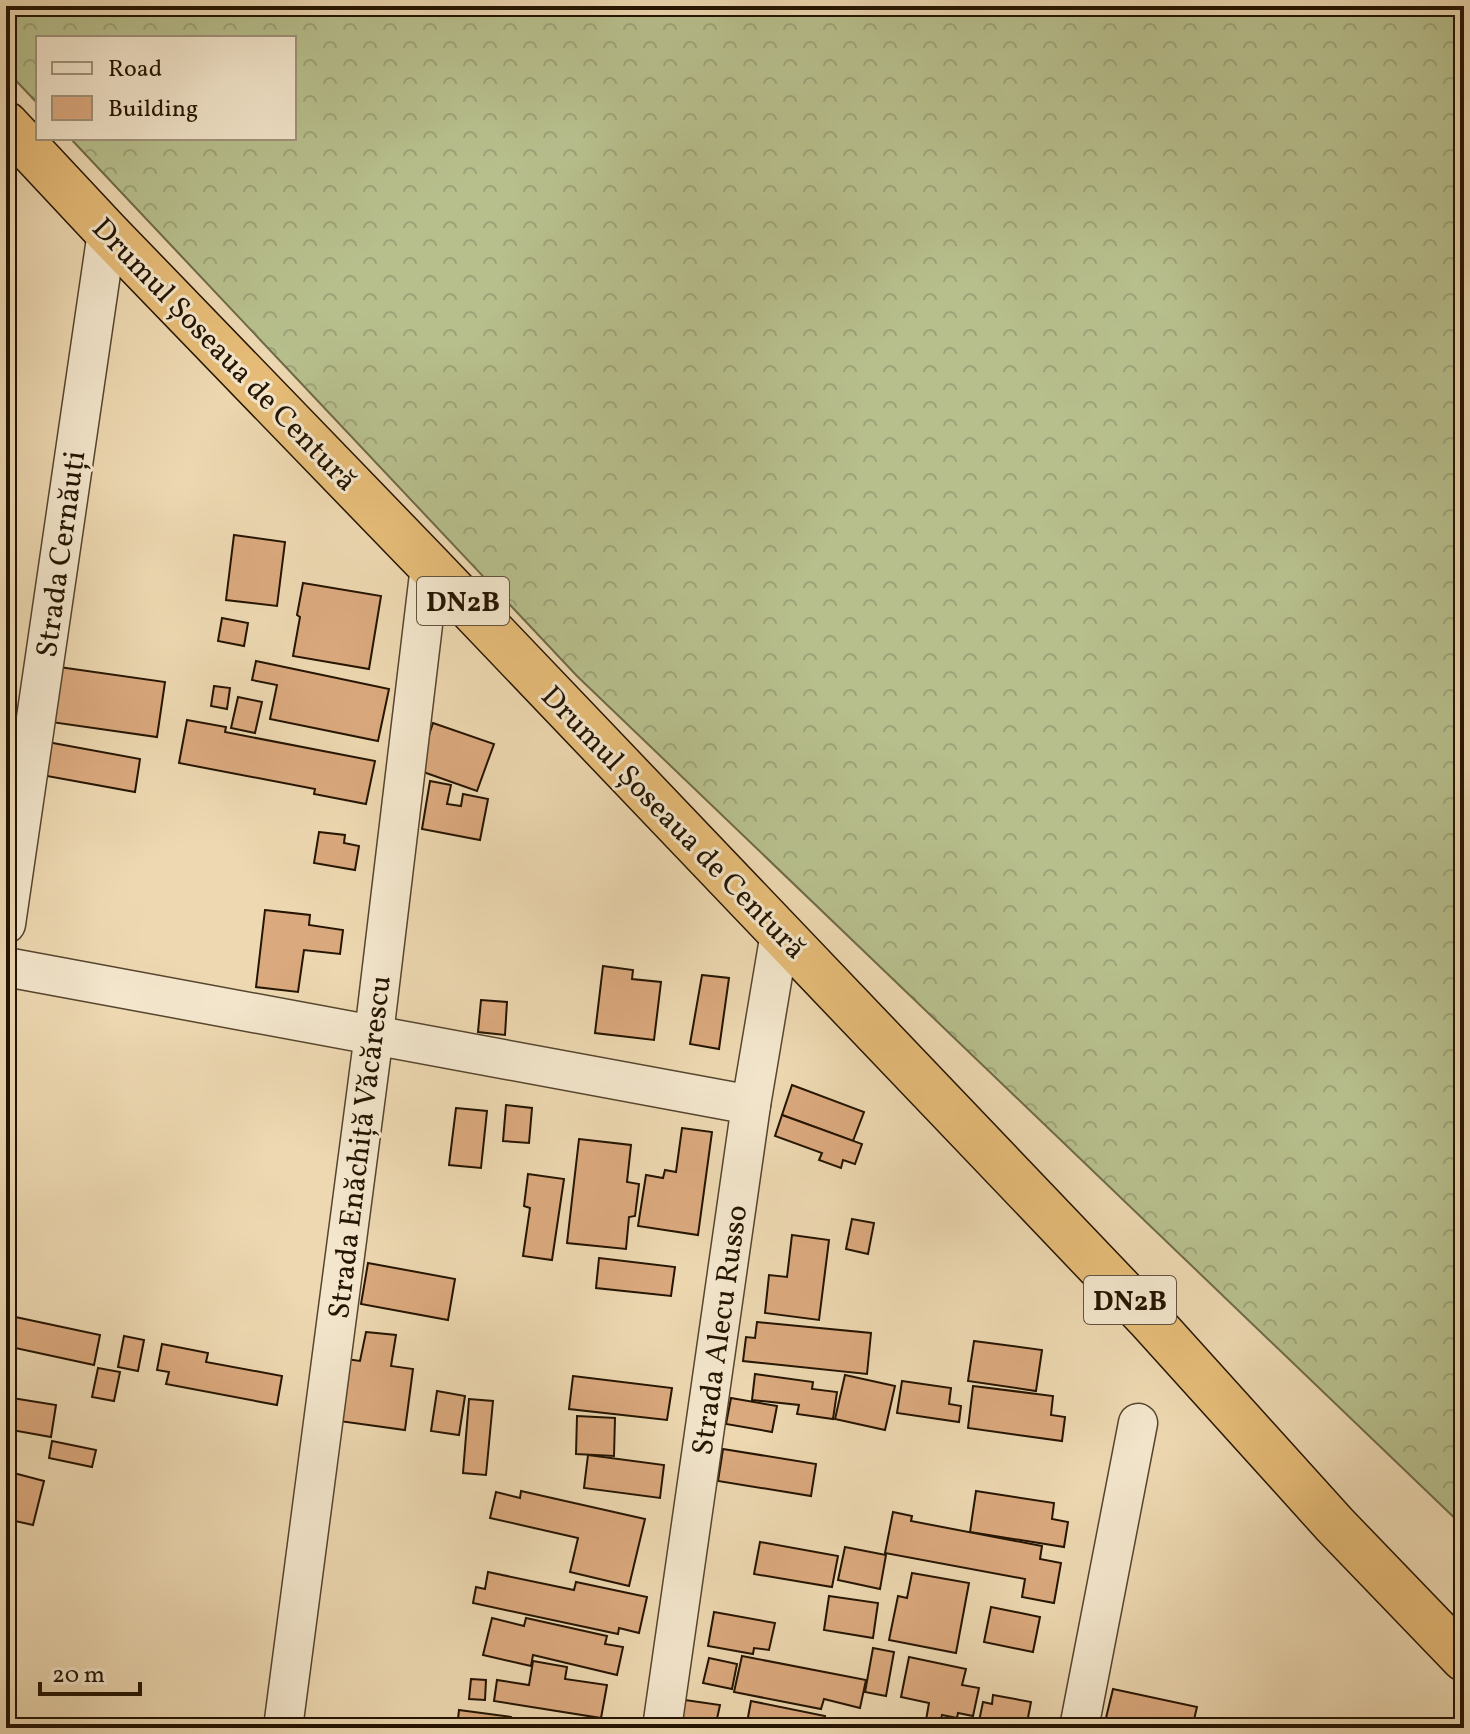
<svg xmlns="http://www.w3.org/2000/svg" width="1470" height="1734" font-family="Vollkorn,serif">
	<defs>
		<pattern id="forest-crowns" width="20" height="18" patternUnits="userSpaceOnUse" patternTransform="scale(2)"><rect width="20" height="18" fill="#b7bf8d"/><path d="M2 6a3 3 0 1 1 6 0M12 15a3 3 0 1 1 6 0" fill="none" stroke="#9da378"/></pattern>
	</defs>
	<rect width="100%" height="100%" fill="#edd8b1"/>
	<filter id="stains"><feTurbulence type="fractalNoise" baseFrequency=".0025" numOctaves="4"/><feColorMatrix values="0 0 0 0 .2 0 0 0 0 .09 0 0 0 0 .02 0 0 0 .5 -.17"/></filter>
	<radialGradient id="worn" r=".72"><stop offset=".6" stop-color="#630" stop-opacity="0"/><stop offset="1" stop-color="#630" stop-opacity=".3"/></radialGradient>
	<polygon fill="url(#forest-crowns)" stroke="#6e6a47" stroke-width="2" points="6,6 1464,6 1464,1527 577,676 70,138 294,138 294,38 38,38 38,104 6,70"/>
	<g fill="#dba97e" stroke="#241401" stroke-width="2">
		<polygon points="234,535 285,542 277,606 226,600"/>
		<polygon points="303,583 381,596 369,669 293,656 300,617 297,615"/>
		<polygon points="222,618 248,623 244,646 218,641"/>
		<polygon points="256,661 389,689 378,741 270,719 277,685 252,680"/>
		<polygon points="52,666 165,682 157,737 44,721"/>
		<polygon points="214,686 230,688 227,709 211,706"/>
		<polygon points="238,697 262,702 255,733 231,728"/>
		<polygon points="187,720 226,727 225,732 375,761 366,804 314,794 315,789 179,763"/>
		<polygon points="433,723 494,744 477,791 412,768 422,756"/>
		<polygon points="42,741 140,759 135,792 36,774"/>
		<polygon points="430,781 451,785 447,804 461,806 463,794 488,799 480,840 422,829"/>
		<polygon points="319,832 345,835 344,843 359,846 355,870 314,863"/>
		<polygon points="265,910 310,915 309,925 343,930 340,954 304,950 298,992 256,987"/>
		<polygon points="603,966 633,970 632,979 661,982 654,1040 595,1033"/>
		<polygon points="702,975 729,978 719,1049 690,1044"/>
		<polygon points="481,1000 507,1002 505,1035 478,1032"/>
		<polygon points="792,1085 864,1112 853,1141 782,1115"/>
		<polygon points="506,1105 532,1108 529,1143 503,1141"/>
		<polygon points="456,1108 487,1111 481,1168 449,1165"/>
		<polygon points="782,1115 862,1144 855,1164 843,1160 841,1168 819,1160 822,1153 775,1136"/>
		<polygon points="682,1128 712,1132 698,1235 638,1226 646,1175 663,1178 665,1170 676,1172"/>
		<polygon points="579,1139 631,1145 627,1182 639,1184 635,1216 629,1217 626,1249 567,1243"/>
		<polygon points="528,1174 564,1179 552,1260 523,1256 530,1208 524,1206"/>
		<polygon points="852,1219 874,1223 868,1254 846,1249"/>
		<polygon points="792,1235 829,1240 819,1320 765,1313 769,1275 787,1277"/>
		<polygon points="599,1258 675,1267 671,1296 596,1288"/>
		<polygon points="368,1263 455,1279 448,1320 361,1304"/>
		<polygon points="6,1315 100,1335 94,1365 6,1346"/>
		<polygon points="757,1322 871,1333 867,1374 743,1361 746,1337 755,1338"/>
		<polygon points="366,1332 396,1335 391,1366 413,1369 405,1430 339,1421 346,1359 360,1361"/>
		<polygon points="124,1336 144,1340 138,1371 118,1367"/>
		<polygon points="974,1341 1042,1350 1036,1391 968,1381"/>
		<polygon points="162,1344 208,1353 206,1362 282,1376 277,1405 166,1384 169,1372 157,1370"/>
		<polygon points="98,1368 120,1372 114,1401 92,1397"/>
		<polygon points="755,1374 813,1382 812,1389 837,1392 833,1419 797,1414 799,1405 752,1400"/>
		<polygon points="845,1375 895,1386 885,1430 835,1419"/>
		<polygon points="573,1376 672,1388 667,1420 569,1409"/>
		<polygon points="902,1381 951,1388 949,1404 961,1406 959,1422 897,1413"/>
		<polygon points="973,1386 1053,1396 1051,1415 1065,1417 1062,1441 968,1428"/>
		<polygon points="437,1391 465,1396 459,1435 431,1431"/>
		<polygon points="6,1397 56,1405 51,1437 6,1429"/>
		<polygon points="731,1398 777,1406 772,1432 726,1424"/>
		<polygon points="469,1399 493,1401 486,1475 463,1473"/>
		<polygon points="577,1416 615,1418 614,1456 576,1454"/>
		<polygon points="52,1441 96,1450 92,1467 49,1458"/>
		<polygon points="723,1449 816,1464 811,1496 718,1481"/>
		<polygon points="588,1455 664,1465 660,1498 584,1488"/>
		<polygon points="6,1471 44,1481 33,1525 6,1519"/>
		<polygon points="521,1491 645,1519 629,1586 570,1572 578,1538 490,1518 496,1492 520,1498"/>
		<polygon points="976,1491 1054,1503 1052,1519 1068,1522 1064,1547 970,1532"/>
		<polygon points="893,1512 912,1516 911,1521 1042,1546 1040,1559 1061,1563 1054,1603 1022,1597 1025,1579 885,1553"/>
		<polygon points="760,1542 838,1556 832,1587 754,1574"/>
		<polygon points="845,1547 886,1555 880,1589 838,1580"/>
		<polygon points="488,1572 574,1590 576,1582 647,1597 639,1633 619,1628 618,1634 473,1603 476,1587 485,1589"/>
		<polygon points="912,1573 969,1583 956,1653 889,1640 898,1596 907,1598"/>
		<polygon points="829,1596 878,1603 873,1638 824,1630"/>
		<polygon points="991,1607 1040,1617 1033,1652 984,1642"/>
		<polygon points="714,1612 775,1623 769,1650 754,1648 753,1654 708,1646"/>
		<polygon points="492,1618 524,1626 526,1618 607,1636 605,1644 623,1647 617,1675 533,1655 531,1666 483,1655"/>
		<polygon points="873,1648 894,1652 886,1696 865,1692"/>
		<polygon points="742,1656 866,1680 860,1708 824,1699 821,1709 734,1692"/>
		<polygon points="909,1657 966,1669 962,1685 979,1688 973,1716 958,1713 957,1718 942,1715 939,1728 925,1726 929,1703 901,1697"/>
		<polygon points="709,1658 737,1664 732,1689 703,1683"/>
		<polygon points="533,1661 567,1667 565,1679 607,1685 601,1718 494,1701 497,1680 529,1685"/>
		<polygon points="471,1679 486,1680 485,1700 469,1699"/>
		<polygon points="1113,1689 1197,1707 1192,1728 1152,1728 1106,1718"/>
		<polygon points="993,1695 1031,1702 1026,1728 988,1728 978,1726 983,1702 992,1704"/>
		<polygon points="685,1700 720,1705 715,1728 680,1726"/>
		<polygon points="751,1701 825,1716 823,1728 746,1728"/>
		<polygon points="459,1710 511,1717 509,1728 457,1728"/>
	</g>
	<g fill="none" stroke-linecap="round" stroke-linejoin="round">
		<defs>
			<g id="minor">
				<polyline points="6,924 107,232"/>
				<polyline points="6,967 751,1105"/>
				<polyline points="283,1728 374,1034 430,566"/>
				<polyline points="662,1728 751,1105 780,933"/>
				<polyline points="1079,1728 1138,1423"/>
			</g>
			<polyline id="highway" points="6,124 107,232 430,566 1148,1318 1335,1525 1464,1659"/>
		</defs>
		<use href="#minor" stroke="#56452d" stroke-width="41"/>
		<use href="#highway" stroke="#241401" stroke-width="47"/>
		<use href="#minor" stroke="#f3e6cc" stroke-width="38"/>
		<use href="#highway" stroke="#e6bc78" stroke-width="44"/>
	</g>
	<g text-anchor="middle" stroke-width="6" stroke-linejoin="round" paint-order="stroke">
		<g fill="#f3e6cc" stroke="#62533e" stroke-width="2">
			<rect x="417" y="577" width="92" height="48" rx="6"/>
			<rect x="1084" y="1276" width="92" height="48" rx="6"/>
		</g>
		<g font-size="28" font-weight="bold" fill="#241401">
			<text x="463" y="611">DN2B</text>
			<text x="1130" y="1310">DN2B</text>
		</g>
		<g font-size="30" fill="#241401" stroke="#f3e6cc">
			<text transform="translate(225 354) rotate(46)" y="10">Drumul Șoseaua de Centură</text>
			<text transform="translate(60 554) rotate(-82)" y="10">Strada Cernăuți</text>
			<text transform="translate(674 822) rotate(46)" y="10">Drumul Șoseaua de Centură</text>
			<text transform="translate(359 1147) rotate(-83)" y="10">Strada Enăchiță Văcărescu</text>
			<text transform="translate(719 1330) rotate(-82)" y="10">Strada Alecu Russo</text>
		</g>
	</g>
	<rect width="1470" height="1734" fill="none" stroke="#edd8b1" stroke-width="32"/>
	<rect x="8" y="8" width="1454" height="1718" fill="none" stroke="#241401" stroke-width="4"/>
	<rect x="16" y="16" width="1438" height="1702" fill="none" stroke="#241401" stroke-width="2"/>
	<rect x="36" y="36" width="260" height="104" fill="#f3e6cc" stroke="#a0927b" stroke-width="2"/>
	<rect x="52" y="62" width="40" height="12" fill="#f3e6cc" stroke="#a0927b" stroke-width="2"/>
	<text x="108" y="76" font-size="24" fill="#241401">Road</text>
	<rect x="52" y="96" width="40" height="24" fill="#dba97e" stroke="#a0927b" stroke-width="2"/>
	<text x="108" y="116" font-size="24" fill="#241401">Building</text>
	<path d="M40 1682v12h100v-12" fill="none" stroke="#241401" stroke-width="4"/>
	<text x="52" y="1682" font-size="24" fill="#241401" stroke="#f3e6cc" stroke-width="6" paint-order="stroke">20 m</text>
	<rect width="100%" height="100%" filter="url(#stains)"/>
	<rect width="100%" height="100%" fill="url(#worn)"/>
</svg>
